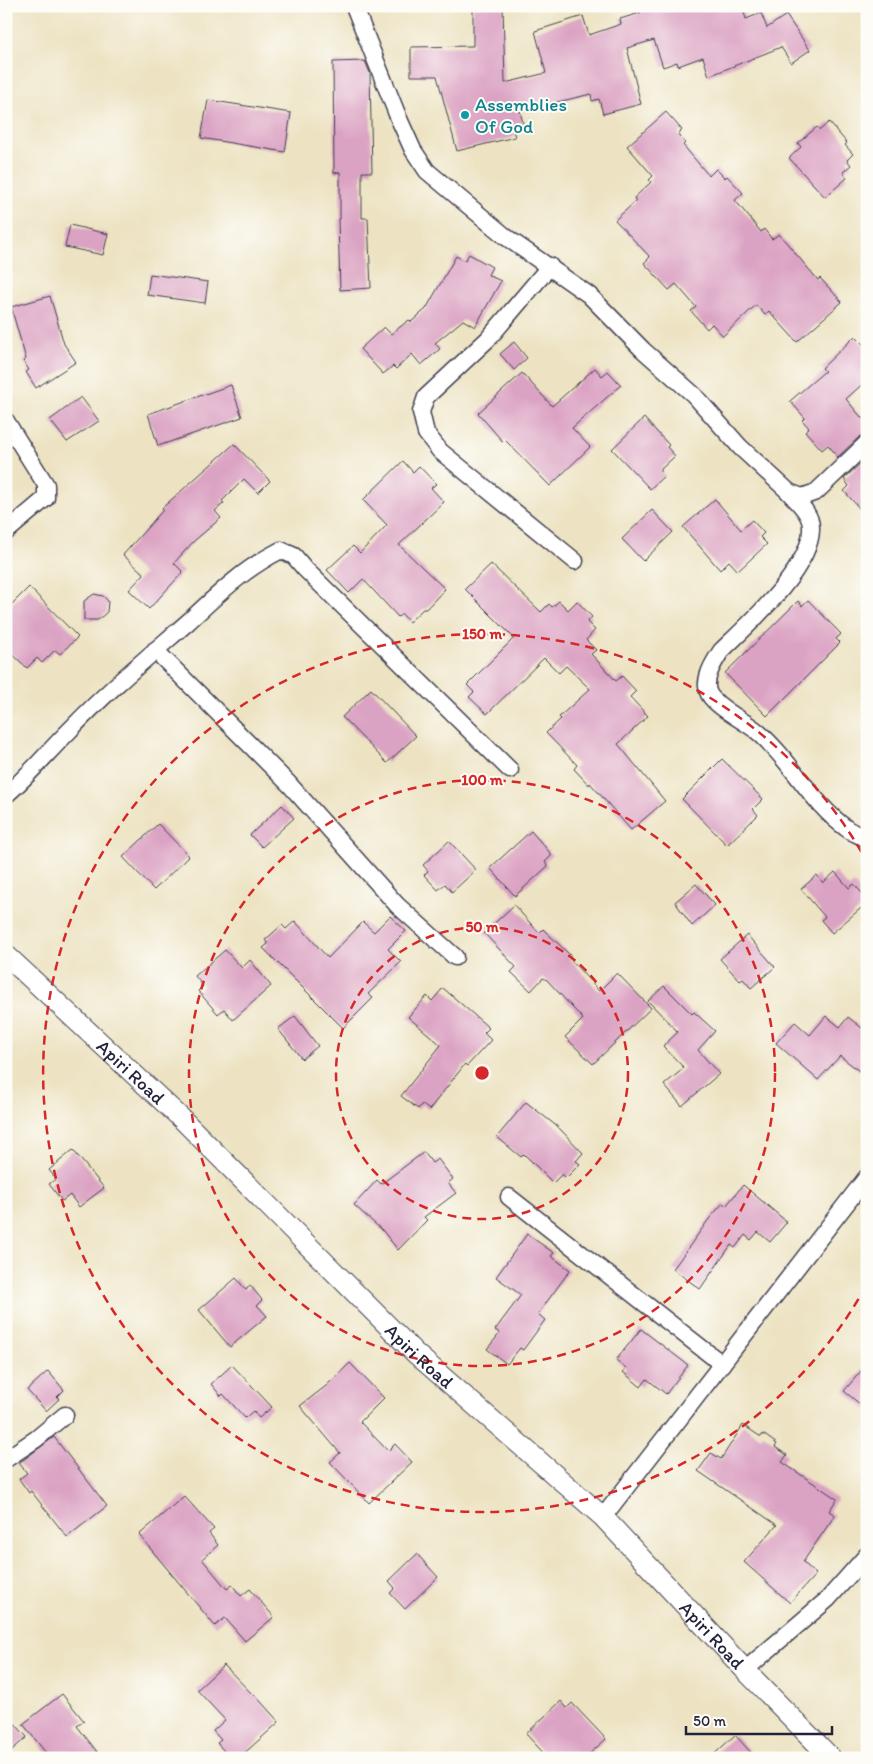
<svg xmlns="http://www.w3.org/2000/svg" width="873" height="1764" font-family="Itim,sans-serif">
	<rect width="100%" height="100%" fill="#fdfcf7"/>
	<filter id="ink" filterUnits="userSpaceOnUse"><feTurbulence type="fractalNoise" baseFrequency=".02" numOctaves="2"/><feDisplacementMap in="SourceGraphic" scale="10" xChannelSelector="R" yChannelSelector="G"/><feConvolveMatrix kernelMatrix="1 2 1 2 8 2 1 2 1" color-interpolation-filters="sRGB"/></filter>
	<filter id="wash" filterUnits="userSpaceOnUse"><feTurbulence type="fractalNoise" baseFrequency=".0096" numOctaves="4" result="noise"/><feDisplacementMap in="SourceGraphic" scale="20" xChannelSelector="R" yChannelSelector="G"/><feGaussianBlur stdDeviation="1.12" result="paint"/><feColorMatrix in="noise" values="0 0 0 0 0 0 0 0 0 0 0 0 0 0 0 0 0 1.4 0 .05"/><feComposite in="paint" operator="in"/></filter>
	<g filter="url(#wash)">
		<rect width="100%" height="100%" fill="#ede3c3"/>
		<g id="blocks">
			<g fill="#dba3c3">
				<polygon points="503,6 505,83 546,73 535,31 583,16 589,35 621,24 620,19 640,13 639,10 650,6 742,6 746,19 761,13 767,28 786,15 810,50 791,63 781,47 709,76 703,57 678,66 677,62 663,67 654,40 627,48 641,104 603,114 599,99 592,101 591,94 520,111 524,127 513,130 515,137 457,151 437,76 411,76 411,47 473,46 473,7"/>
				<polygon points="365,61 370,73 372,172 362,172 362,218 368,218 371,288 340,290 338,219 340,219 340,172 334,173 333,62"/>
				<polygon points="208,100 291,113 285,152 201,138"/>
				<polygon points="666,112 682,130 678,134 685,143 683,145 709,176 716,169 725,178 727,176 743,193 735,200 761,232 764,229 772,239 779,234 818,280 820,278 842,302 797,342 769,311 765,315 756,305 723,336 712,324 707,329 691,311 696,307 676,284 669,290 644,263 650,257 615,220 636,201 634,198 651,182 649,180 653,176 627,146"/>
				<polygon points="829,122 847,143 845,145 853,154 847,160 851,165 843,172 847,178 825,197 789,158 801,147 798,143 817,127 820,130"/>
				<polygon points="70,225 108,234 103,255 65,247"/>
				<polygon points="469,254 492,267 488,275 501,281 475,327 463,320 435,343 440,349 421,365 412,354 396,369 393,366 383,374 360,349 384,327 391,334 409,320 411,322 426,309 456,256 465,261"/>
				<polygon points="150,274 208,282 205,303 147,295"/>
				<polygon points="50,296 64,344 76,362 36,388 26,372 29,370 23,361 26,359 11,307"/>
				<polygon points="855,336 867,348 867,380 846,399 867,424 867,433 860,436 838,457 828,445 822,450 805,431 809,428 802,420 805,418 790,401 825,371 822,368"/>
				<polygon points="514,342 527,358 514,370 500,354"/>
				<polygon points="595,368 602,376 608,371 621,385 572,428 590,447 550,486 505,440 503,442 478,413 522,373 552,406"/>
				<polygon points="231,385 242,417 158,446 148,414"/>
				<polygon points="81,397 99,421 67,442 50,420"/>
				<polygon points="644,418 669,445 667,447 675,456 660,470 665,475 650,489 612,449"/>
				<polygon points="234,444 270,481 258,493 244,479 222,501 224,503 215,511 221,518 194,541 174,563 183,572 149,609 129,590 144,574 123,555 163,510 162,508"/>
				<polygon points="867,457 867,517 844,491 849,486 844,479"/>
				<polygon points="403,461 413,472 419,466 436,484 431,488 444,502 399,545 445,589 426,609 423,609 409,622 402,614 398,617 363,579 349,593 327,570 353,546 360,553 387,525 363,500"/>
				<polygon points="715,499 741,530 752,520 764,533 760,537 767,544 738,571 729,561 720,570 683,527"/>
				<polygon points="652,510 673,532 643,561 622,539"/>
				<polygon points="491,564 541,612 549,604 552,607 559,601 568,610 577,601 592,617 587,622 595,630 586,640 596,650 591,654 616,681 622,676 636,691 630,697 648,716 618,744 665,801 631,830 590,783 589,785 574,769 577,765 546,733 561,719 559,717 590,689 566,666 559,673 544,658 487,714 469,697 474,692 467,685 514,638 465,589"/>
				<polygon points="29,587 78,637 60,654 55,650 42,663 37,658 27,668 6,648 6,610"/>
				<polygon points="94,594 103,596 108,601 107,612 98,620 84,620 84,601"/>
				<polygon points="808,600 841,634 836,639 840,643 767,716 725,673 798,601 802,606"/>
				<polygon points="371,689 416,736 387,763 342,717"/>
				<polygon points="722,759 763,799 753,809 758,815 727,845 682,799"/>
				<polygon points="282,805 294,818 262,847 250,835"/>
				<polygon points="158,824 189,856 154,890 123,857"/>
				<polygon points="531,831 552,855 545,862 548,866 515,896 490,868"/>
				<polygon points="449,841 476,870 452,892 445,884 438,890 424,875 428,871 423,865"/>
				<polygon points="835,872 849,888 854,884 867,899 867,903 832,933 821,920 825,917 801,889 817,875 823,883"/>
				<polygon points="696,884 715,905 692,926 675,902"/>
				<polygon points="514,905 539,933 543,929 571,956 569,958 599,991 617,973 651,1008 593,1064 565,1037 583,1019 547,980 543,978 531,991 511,972 516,967 484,933"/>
				<polygon points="390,916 406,931 388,949 401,962 368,994 373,998 343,1028 263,948 268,944 265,940 282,925 286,929 295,921 328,958 363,922 374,932"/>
				<polygon points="747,935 775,967 751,988 743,979 740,981 720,959"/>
				<polygon points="225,950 242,968 250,960 271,986 233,1020 224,1009 218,1014 198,991 203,986 195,976"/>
				<polygon points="664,986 692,1014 694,1012 715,1031 698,1050 719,1074 682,1106 664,1085 684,1068 663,1046 678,1032 648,1001"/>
				<polygon points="443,988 489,1028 484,1033 491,1040 467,1066 465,1064 429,1110 422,1104 418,1109 401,1096 441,1045 408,1017 427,996 432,1001"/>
				<polygon points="295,1016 318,1046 302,1059 278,1029"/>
				<polygon points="826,1016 840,1027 848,1017 867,1032 867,1077 840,1056 818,1080 776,1043 795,1022 810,1035"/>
				<polygon points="526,1102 559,1128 583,1153 576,1161 580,1164 566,1178 562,1174 553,1183 524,1154 521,1157 497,1137"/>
				<polygon points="73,1150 104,1188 79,1207 70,1195 62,1201 49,1184 56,1179 49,1170"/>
				<polygon points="424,1152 432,1163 438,1159 453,1179 448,1183 456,1193 424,1217 427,1220 398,1250 383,1231 354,1205 377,1180 381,1184"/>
				<polygon points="743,1185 787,1222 770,1242 758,1232 751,1240 745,1235 735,1248 731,1245 700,1289 673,1269 709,1219 723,1203 726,1206"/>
				<polygon points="527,1234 554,1253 551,1256 570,1270 538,1314 545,1320 523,1350 520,1348 507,1364 487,1349 500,1333 495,1330 521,1295 496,1277"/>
				<polygon points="236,1278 246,1290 250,1285 262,1300 257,1305 267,1316 230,1347 199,1310"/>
				<polygon points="641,1329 688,1365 666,1394 647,1379 641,1387 623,1372 626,1368 616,1360"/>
				<polygon points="350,1363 384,1398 360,1422 388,1451 395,1444 412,1462 369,1503 330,1462 340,1453 300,1406 326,1386"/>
				<polygon points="867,1364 867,1410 844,1391"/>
				<polygon points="232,1365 272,1407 259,1418 253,1411 245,1418 223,1394 221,1396 211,1384"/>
				<polygon points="48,1371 64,1390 57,1397 59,1399 46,1411 27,1390"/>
				<polygon points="743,1425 761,1437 763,1434 777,1444 775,1447 787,1455 782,1462 837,1499 829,1511 835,1515 803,1562 816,1574 790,1603 744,1562 777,1525 698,1471 711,1453 721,1459"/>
				<polygon points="54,1437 107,1506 67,1537 31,1491 29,1493 19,1479 27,1473 19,1463"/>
				<polygon points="184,1496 214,1529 209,1533 218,1545 202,1559 227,1589 232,1585 241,1596 250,1589 274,1617 245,1641 225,1618 215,1626 139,1535"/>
				<polygon points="417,1554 438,1577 405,1609 390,1593 395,1588 389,1581"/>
				<polygon points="224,1665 253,1695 254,1694 279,1722 239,1758 230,1758 217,1743 221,1740 213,1731 225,1720 197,1690"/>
				<polygon points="62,1694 84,1721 77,1726 102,1758 50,1758 23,1724"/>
				<polygon points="561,1701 567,1708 572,1703 606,1739 585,1758 548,1758 526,1734"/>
				<polygon points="6,1714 27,1737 6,1755"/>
				<polygon points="735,1735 756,1758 710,1758"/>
			</g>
		</g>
	</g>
	<g filter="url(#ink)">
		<use href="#blocks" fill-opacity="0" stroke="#403f4f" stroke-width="1"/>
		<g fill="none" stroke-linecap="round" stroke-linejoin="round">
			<defs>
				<g id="minor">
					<polyline points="354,6 399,119 413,150 427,171 506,237 589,295 643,350 694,395 740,447 789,492 802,497 816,492 867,443"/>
					<polyline points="550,266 488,339 426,397 421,412 426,433 440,451 575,561"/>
					<polyline points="6,421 46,485 46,498 6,532"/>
					<path d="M789 492C797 502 811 513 811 527 813 567 749 624 721 651 714 662 702 680 709 694 717 708 745 721 758 732 791 760 811 803 846 828 852 833 860 835 867 839"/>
					<polyline points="155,650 289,784 397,905 455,957"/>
					<path d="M6 795C29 775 48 752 70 730 107 691 148 657 188 622 217 595 245 568 281 550L294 556 305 569 510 770"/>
					<polyline points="509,1197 722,1364"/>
					<polyline points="6,1459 36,1439 65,1415"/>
					<polyline points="603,1517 867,1177"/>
					<polyline points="745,1670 828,1599 867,1555"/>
				</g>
				<g id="tertiary">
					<path id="s1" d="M6 955 182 1119 415 1353 603 1517 745 1670 831 1758"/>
				</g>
			</defs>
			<use href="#minor" stroke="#403f4f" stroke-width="19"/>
			<use href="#tertiary" stroke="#403f4f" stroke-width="22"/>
			<use href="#minor" stroke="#fff" stroke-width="16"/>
			<use href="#tertiary" stroke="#fff" stroke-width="20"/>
		</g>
	</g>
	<g fill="none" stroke="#d62828" stroke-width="2.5" stroke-dasharray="9 6">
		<circle cx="482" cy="1073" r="146"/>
		<circle cx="482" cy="1073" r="293"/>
		<path d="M866 1286A439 439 0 1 1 866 860"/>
	</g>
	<circle fill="#0f9aa8" stroke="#fdfcf7" stroke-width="2" cx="465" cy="115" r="5"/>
	<g text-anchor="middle" stroke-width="4" stroke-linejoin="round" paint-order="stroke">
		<g font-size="19" fill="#0d838f" stroke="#fdfcf7" text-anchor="start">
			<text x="475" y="111">Assemblies<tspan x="475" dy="22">Of God</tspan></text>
		</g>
		<g font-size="19" fill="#22223b" stroke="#fdfcf7">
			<text dy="7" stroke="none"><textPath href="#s1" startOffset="171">Apiri Road</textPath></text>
			<text dy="7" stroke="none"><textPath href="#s1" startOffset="576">Apiri Road</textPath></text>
			<text dy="7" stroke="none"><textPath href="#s1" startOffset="981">Apiri Road</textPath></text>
		</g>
	</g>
	<circle cx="482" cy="1073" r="8" fill="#d62828" stroke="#fdfcf7" stroke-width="2.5"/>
	<g font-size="15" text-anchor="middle" font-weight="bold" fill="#d62828" stroke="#fdfcf7" stroke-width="4" stroke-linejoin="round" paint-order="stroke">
		<text x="482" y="639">150 m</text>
		<text x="482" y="785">100 m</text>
		<text x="482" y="932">50 m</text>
	</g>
	<rect width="873" height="1764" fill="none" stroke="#fdfcf7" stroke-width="25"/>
	<path d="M686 1726v8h146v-8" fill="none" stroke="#22223b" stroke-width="2.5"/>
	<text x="693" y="1726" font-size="15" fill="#22223b" stroke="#fdfcf7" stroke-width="4" paint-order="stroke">50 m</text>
</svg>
